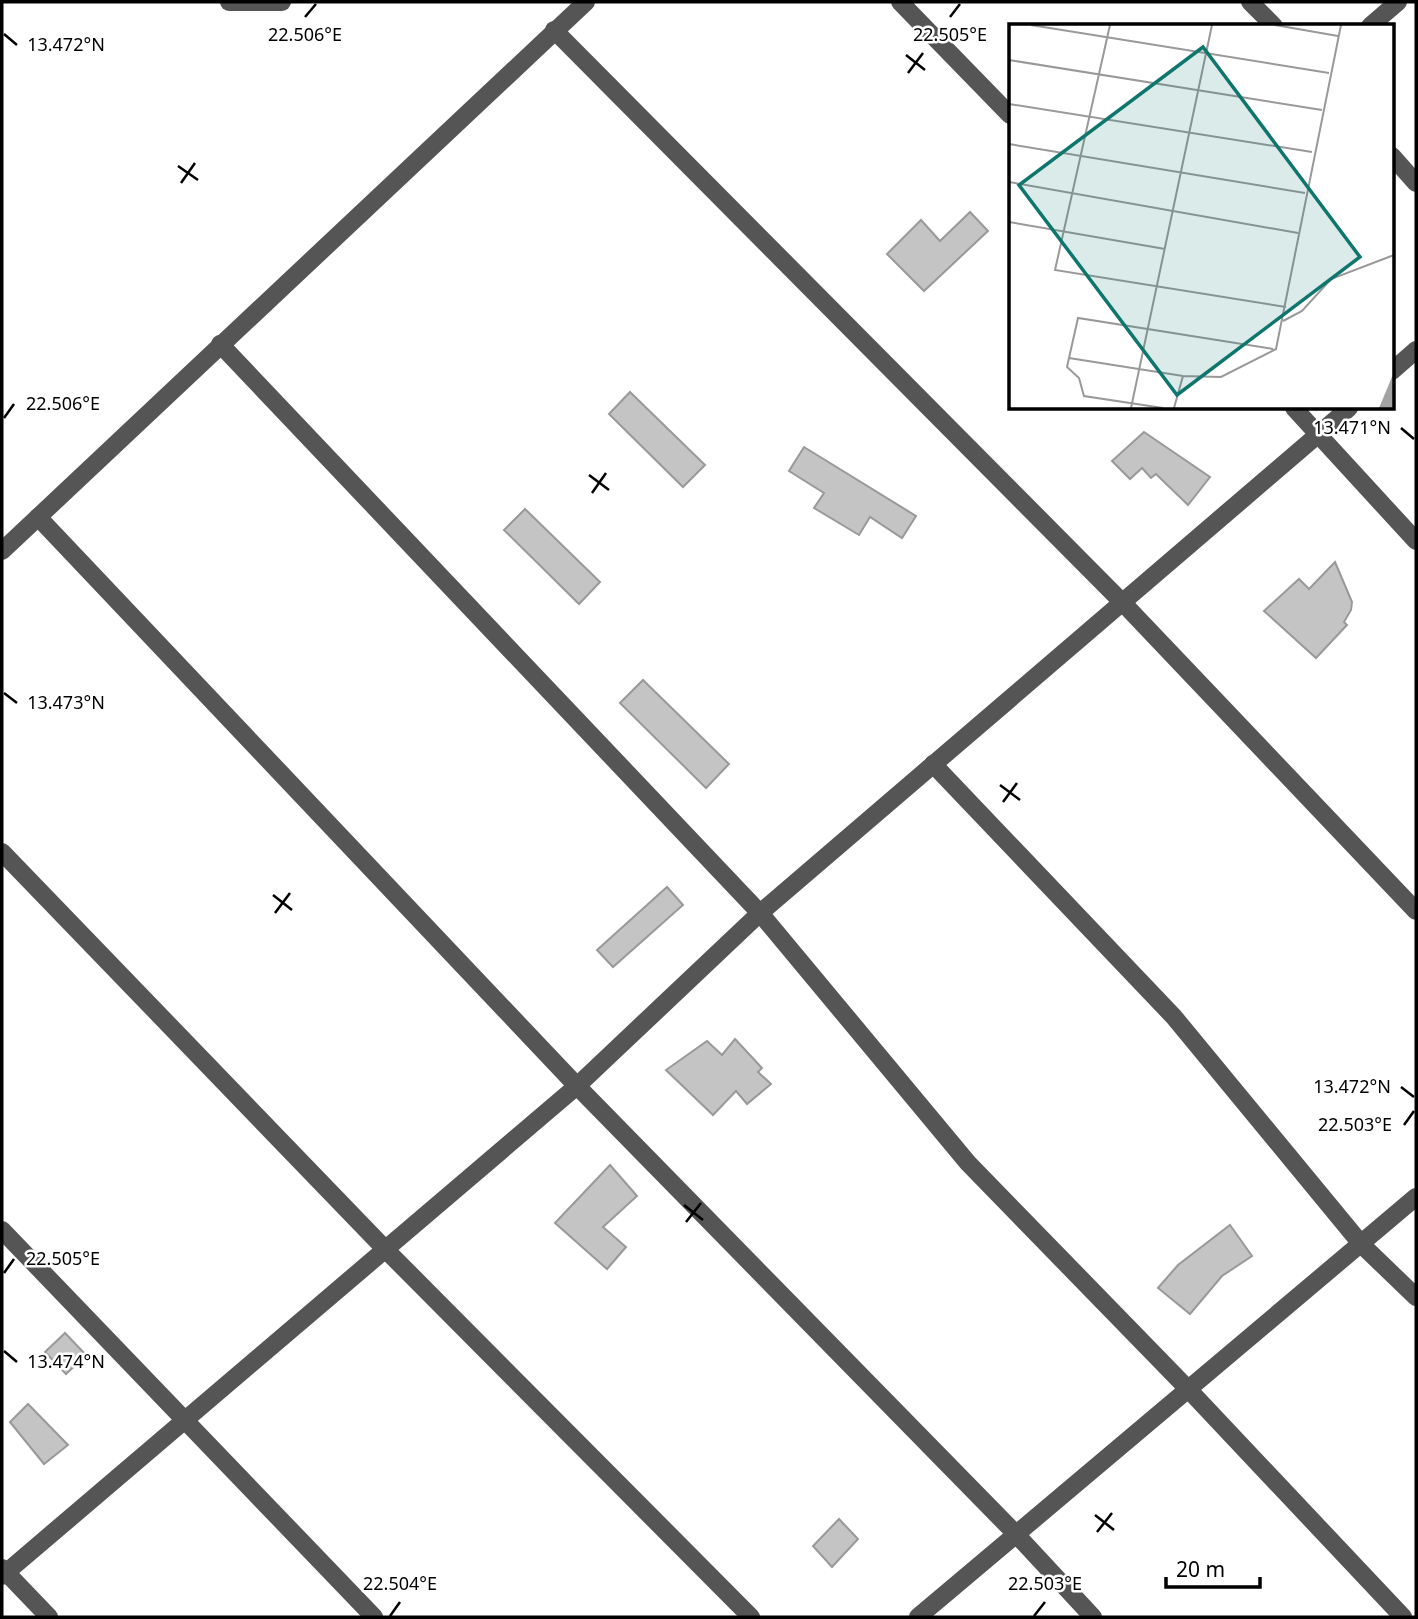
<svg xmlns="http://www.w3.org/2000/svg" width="1418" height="1619" font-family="'Noto Sans',sans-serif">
	<rect width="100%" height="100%" fill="#fff"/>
	<g fill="#c4c4c4" stroke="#999" stroke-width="2">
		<polygon points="970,212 988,231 924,291 887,254 921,220 940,241"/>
		<polygon points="630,392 705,465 683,487 609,414"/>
		<polygon points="1144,432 1210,477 1188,505 1156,474 1151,478 1142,468 1130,479 1112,461"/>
		<polygon points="804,447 916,516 902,538 870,517 859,535 814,508 824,493 789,471"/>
		<polygon points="525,509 600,582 579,604 504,530"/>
		<polygon points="1335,562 1352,602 1351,610 1344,622 1347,625 1316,658 1264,611 1299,579 1309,589"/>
		<polygon points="643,680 729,764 706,788 620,703"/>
		<polygon points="667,887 683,905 613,967 597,950"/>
		<polygon points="735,1039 762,1068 758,1072 771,1084 747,1104 736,1091 713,1115 666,1070 707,1041 722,1055"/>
		<polygon points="610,1165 637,1196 603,1227 626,1247 607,1269 555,1223"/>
		<polygon points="1230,1225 1252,1256 1222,1276 1190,1314 1158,1288 1178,1265"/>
		<polygon points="65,1333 86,1355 66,1374 45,1352"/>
		<polygon points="28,1404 68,1445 44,1464 10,1422"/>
		<polygon points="839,1519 858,1539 832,1567 813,1546"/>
	</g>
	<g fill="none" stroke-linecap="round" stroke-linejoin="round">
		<g stroke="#555" stroke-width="18">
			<polyline points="229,2 282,2"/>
			<polyline points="900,2 1010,115"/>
			<polyline points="1250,2 1274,26"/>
			<polyline points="1370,26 1398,2"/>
			<polyline points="554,30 1124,604 1416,911"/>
			<polyline points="1392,156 1416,183"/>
			<polyline points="220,344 760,913 968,1163 1189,1390 1403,1617"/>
			<polyline points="1392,371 1416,350"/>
			<polyline points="1294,408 1416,541"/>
			<polyline points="38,517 577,1086 1015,1533 1093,1617"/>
			<polyline points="2,551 586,2"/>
			<polyline points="933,764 1174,1017 1362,1245 1416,1297"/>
			<polyline points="2,852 387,1251 751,1617"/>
			<polyline points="2,1230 374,1617"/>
			<polyline points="2,1568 49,1617"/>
			<polyline points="2,1576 577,1086 760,913 1349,408"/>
			<polyline points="918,1617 1416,1197"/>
		</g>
	</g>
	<path fill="none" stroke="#000" stroke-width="2.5" d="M305 17 316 4M950 17 960 4M4 34 17 45M906 55 925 70M908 73 923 53M178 166 198 180M181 183 195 163M4 418 14 404M1401 428 1414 439M589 475 609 490M592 493 606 473M4 693 17 703M1000 785 1020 800M1003 802 1017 783M273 895 292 910M275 913 290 893M1401 1087 1414 1097M1404 1125 1414 1111M684 1205 703 1220M686 1222 701 1203M4 1273 14 1259M4 1351 17 1362M1095 1515 1114 1530M1097 1532 1112 1513M390 1616 400 1602M1034 1616 1045 1602"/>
	<g transform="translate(1009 24)">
		<rect width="385" height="385" fill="#fff"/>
		<path d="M385 348V384H370Z" fill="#a3a3a3"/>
		<path fill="none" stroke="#999" stroke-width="2" d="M22 1 320 49M101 1 46 246 277 283M266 1 329 12M0 36 313 86M0 80 303 128M0 120 296 169M0 158 289 209M0 198 156 225M274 297 293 287 322 255 385 231M60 334 174 352M122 384 203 1M154 384 75 372 70 354 58 343 69 294 264 325M165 384 174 352 212 353 267 325 332 1"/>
		<path fill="#0f766e" fill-opacity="0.15" stroke="#0f766e" stroke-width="3.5" d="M194 23 351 233 168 371 10 161Z"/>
		<rect width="385" height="385" fill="none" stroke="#000" stroke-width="3.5"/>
	</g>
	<g font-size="18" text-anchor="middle" fill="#000" stroke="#fff" stroke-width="5" stroke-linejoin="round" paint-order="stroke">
		<text x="305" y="41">22.506°E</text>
		<text x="950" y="41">22.505°E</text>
		<text x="66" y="51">13.472°N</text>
		<text x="63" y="410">22.506°E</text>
		<text x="1352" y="434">13.471°N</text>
		<text x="66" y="709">13.473°N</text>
		<text x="1352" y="1093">13.472°N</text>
		<text x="1355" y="1131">22.503°E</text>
		<text x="63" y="1265">22.505°E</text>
		<text x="66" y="1368">13.474°N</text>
		<text x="400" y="1590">22.504°E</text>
		<text x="1045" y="1590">22.503°E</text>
	</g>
	<rect width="1418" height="1619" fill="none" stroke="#000000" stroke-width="7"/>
	<path d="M1166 1577v10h94v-10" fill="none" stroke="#000000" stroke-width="3.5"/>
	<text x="1176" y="1577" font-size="21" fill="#000000" stroke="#ffffff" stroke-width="5" paint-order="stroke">20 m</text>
</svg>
